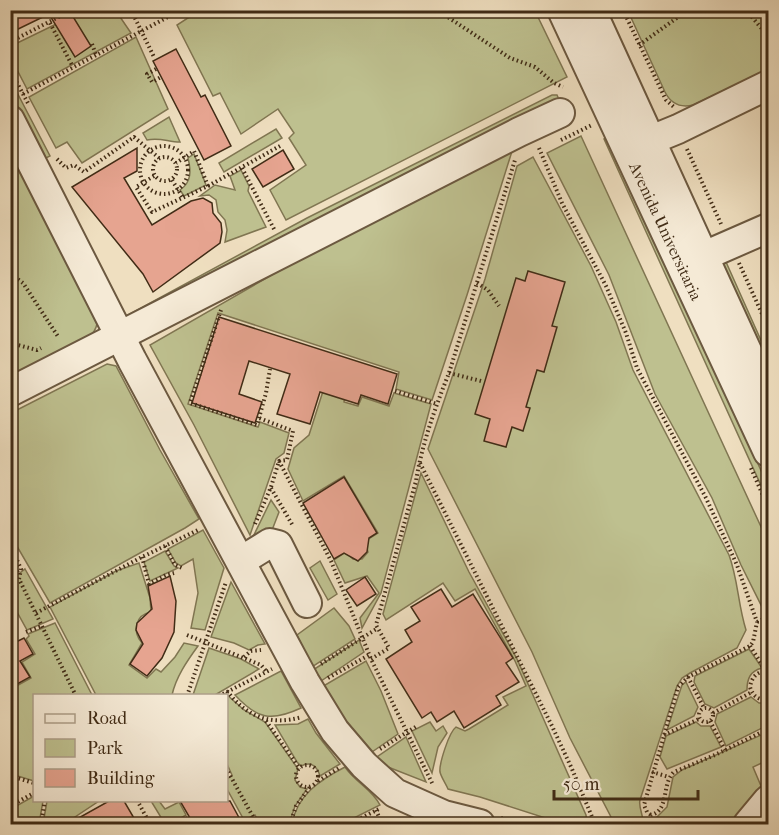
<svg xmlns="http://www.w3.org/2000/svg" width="779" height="835" font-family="'IM FELL French Canon',serif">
	<rect width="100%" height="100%" fill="#efdfc0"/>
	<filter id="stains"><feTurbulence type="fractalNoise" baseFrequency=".00333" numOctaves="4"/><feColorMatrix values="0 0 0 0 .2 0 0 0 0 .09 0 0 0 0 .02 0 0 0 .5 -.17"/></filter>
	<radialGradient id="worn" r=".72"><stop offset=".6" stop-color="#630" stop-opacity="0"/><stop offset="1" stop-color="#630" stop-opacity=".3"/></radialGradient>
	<g fill="#bec08f" stroke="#807652" stroke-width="1.5">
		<polygon points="200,10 535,11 567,77 286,220 270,190 306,165 289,138 294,133 278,109 241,134 220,93 213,96 177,25"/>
		<polygon points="83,11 116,11 131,33 27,89 11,58 11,46"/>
		<path d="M628 11H768V70L693 105C680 108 671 104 665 92Z"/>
		<polygon points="136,37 168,109 82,163 67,142 56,148 29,97"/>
		<polygon points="10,79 50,156 42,160 11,99"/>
		<polygon points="552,95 557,95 560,102 130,319 126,316 307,218"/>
		<path d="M169 117 180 142C168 142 160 137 147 140L143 133Z"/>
		<polygon points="276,129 282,138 224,172 219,163"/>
		<polygon points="581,136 768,542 768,614 766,615 741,565 712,498 655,394 609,275 547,153"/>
		<polygon points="607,136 611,136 768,486 768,501 604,139"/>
		<path d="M10 143 97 324C92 349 33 371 10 382Z"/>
		<polygon points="513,148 467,295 432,400 396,389 399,372 218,313 188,404 258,427 260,422 289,433 284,453 276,459 250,535 194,425 150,345 303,257"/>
		<path d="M194 154 206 185 184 196 180 190C192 182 191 170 188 158Z"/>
		<path d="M533 157 591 266 616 322 633 370 729 555C738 579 738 605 746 630L737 648 690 673 682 678 677 686 640 800C638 807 644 816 643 824H612L611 817 570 738 532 652 428 449 485 279 517 166Z"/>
		<polygon points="241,170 249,186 248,191 266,227 225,242 227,230 225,220 218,212 216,200 209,195 200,196 215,185 235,190 230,176"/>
		<polygon points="721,262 726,262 768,356 768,373"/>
		<polygon points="107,364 116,366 160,450 199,519 185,528 50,603 11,536 11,413"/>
		<polygon points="324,388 345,395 344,402 358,406 362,397 389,406 394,393 431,404 381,593 362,628 360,618 379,593 367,576 345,583 334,560 346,552 353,559 362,559 368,552 365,541 378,533 344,476 303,501 288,469 294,448 309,435"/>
		<path d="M421 473 469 572 517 659 586 815 587 824H564L480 797 448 789C446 784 441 777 440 772 439 764 449 732 456 727L465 731 469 729 508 705 503 697 526 686 515 661 475 589 455 601 443 583 386 620 383 614Z"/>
		<polygon points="271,500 279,512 269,538 249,545"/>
		<polygon points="203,530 224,568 205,630 191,628 198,593 193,559 181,566 176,563 168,549"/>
		<polygon points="165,551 174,566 178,568 150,581 144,562"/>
		<polygon points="320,561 337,594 328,600 310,568"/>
		<path d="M139 563 150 598 151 612C135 615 132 632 142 643L129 665 147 678 156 669 161 672 175 657 184 643 198 646C187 661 176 677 172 695H96L50 607 116 571Z"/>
		<polygon points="25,569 53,619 27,630 11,601 11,580"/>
		<polygon points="231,582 265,644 258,645 249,650 234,643 211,637"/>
		<polygon points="334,608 349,626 355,639 312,667 297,635"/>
		<polygon points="55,623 92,695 34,696 34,781 11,774 11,689 31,678 22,662 35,654 26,639 29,636 28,634"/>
		<polygon points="359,640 364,652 321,681 313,670"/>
		<polygon points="209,648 241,659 259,669 215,695 193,695"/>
		<path d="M749 649 762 668C750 671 747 679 747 690L714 708 705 704 694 682 695 676Z"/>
		<polygon points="366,661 381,691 398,734 369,754 320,688"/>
		<path d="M281 671 301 708C271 722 257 719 235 695Z"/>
		<polygon points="686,682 698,707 694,716 667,730 682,685"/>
		<polygon points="226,694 244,710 265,722 298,769 295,780 300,787 307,789 295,806 289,824 260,824 255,815 244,820 227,789 227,779 232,775 227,764 226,696 222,695"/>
		<polygon points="751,697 759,703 768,703 768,725 726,746 715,722 717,714"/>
		<path d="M308 719 316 733 340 764 320 776C317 766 311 761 301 766L297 762 275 725 298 724Z"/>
		<polygon points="430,722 436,731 443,726 447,733 438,747 432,773 412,731"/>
		<polygon points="696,722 701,726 710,726 721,747 667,769 660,757 666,736"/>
		<polygon points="768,732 768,760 753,767 761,786 735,824 650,824 667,807 673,777 682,770"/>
		<polygon points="406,737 426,782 388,767 374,759"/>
		<path d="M345 767C355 782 372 789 380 805L342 824H292C297 795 320 780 345 767Z"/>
		<polygon points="34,796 34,800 43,801 39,824 11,824 11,809"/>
		<polygon points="47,801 99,801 72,819 74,824 43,824"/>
		<polygon points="151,801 159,801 165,809 179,802 186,815 171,824 165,824"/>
	</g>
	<g fill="#e6a490" stroke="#412c16" stroke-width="1.5">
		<polygon points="10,10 69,10 91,46 75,57 49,14 10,33"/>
		<polygon points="176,49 201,97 205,95 231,146 204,160 153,61"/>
		<polygon points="137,148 137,171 124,178 152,225 191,201 203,198 212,203 213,213 221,223 222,232 220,243 153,292 143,274 72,187"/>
		<polygon points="283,150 294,169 263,187 252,169"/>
		<polygon points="528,271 565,282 552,326 557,327 544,372 537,370 526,407 530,408 523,431 512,427 506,447 484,441 490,419 475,414 516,278 525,281"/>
		<polygon points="219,317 397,374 388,404 361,395 358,404 320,392 310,424 277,414 290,374 249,361 239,394 262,402 255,423 192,403"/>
		<polygon points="344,477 377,533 369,538 367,552 358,561 344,553 334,559 303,503"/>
		<polygon points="170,576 176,601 174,632 162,658 147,676 130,664 143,644 136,630 137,623 152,609 148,586"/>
		<polygon points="365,577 376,594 357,606 346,590"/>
		<polygon points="441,589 452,607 473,594 513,658 506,663 519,682 496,696 501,705 464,728 454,711 437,722 431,712 422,718 386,659 412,642 405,630 420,621 411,607"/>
		<polygon points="24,638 33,654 20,661 30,677 10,688 10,645"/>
		<polygon points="109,801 124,801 138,825 66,825"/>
		<polygon points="180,801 230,801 243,825 194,825"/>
	</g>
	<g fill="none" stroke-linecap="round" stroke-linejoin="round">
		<defs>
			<g id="minor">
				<polyline points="562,10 768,452"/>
				<polyline points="591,10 768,397"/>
				<polyline points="10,120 132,360 305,682 335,731 364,765 395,793 444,815 480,824"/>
				<polyline points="634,147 678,129 768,85"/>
				<polyline points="688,263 768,228"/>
				<polyline points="10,392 519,132 560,113"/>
				<polyline points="241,561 270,543 278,545 307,603"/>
				<polyline points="748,824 768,800"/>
			</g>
		</defs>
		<use href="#minor" stroke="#6c5940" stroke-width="32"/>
		<g stroke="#412c16" stroke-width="4" stroke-dasharray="1.5 3" stroke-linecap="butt">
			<polyline points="131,10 154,57"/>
			<polyline points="437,10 510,58 535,67 554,83 563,87"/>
			<polyline points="623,10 666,100 674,107"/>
			<polyline points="746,10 768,36"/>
			<polyline points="50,23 73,67"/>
			<polyline points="10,42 72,10"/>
			<polyline points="92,44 96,55"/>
			<polyline points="639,45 688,10"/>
			<polyline points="156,69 147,74 152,82 161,77"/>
			<polyline points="10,70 29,105"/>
			<polyline points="23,94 181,10"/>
			<polyline points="561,140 592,125"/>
			<circle cx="164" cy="170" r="24"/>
			<polyline points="539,148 562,203 606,286 626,333 637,368 706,498 737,565 757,622 753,642 750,646 688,677 678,687 644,805 647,812 651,815"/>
			<polyline points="687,149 721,224"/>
			<circle cx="165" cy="169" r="12"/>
			<polyline points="57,159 66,168 74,165 84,172 134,137 159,158"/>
			<polyline points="242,168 275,231"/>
			<polyline points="154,176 136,187 152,212 208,186 194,151 176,163"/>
			<polyline points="172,180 183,198"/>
			<polyline points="208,186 280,146"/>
			<polyline points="739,263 768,327"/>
			<polyline points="10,278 15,277 23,283 59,338"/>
			<polyline points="477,283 488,290 499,306"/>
			<polyline points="221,310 190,403 257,425 266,393 270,369"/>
			<polyline points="10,343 37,350 41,348"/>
			<polyline points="449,373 481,381"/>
			<polyline points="395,391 437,404"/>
			<polyline points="279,461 331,561 371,659 433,785"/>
			<polyline points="420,463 552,726 572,769 595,824"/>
			<polyline points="751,468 768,507"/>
			<polyline points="271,488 293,526"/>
			<polyline points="255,524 271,487 279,461 287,460 293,431 259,418"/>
			<polyline points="10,544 21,569 19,579 76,696"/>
			<polyline points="165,546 175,565 182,568"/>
			<polyline points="142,557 149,584 166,575 174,573"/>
			<polyline points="10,576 20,569"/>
			<polyline points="36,613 142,557 198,530"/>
			<polyline points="757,622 768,617"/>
			<polyline points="26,632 42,626"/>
			<polyline points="187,635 261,665 267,672"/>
			<polyline points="750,646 761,663 764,671"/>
			<polyline points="244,657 251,651 261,650"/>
			<path d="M371 659 389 648 376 625 416 481C422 444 435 408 449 373L515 160"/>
			<polyline points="321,664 378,628"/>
			<path d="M768 671C758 671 752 676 750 687 753 697 759 700 768 700"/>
			<polyline points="688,677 704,708"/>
			<polyline points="328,678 369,655"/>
			<path d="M227 691C247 717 270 726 302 717"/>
			<polyline points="187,696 226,582"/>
			<polyline points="219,696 272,669"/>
			<circle cx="706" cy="715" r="7"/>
			<polyline points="713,713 752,692"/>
			<polyline points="266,721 300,769"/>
			<polyline points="710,721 725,750"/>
			<polyline points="664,735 699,719"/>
			<polyline points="380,749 417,726"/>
			<circle cx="307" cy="776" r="11"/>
			<polyline points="226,768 257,824"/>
			<polyline points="652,772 669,777"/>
			<polyline points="10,776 34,783"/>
			<polyline points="318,781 339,768"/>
			<polyline points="137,800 150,824"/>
			<polyline points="10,806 34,793"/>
			<polyline points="376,810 382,824"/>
			<polyline points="501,818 521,824"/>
			<polyline points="41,824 45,800"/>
			<polyline points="175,824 187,817"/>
			<polyline points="290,824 296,806 310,787"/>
			<polyline points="349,824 379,809"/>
			<path d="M647 824 651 815C670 810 661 784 674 772L715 755 768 729"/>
		</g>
		<use href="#minor" stroke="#f5ead6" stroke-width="28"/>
	</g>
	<g text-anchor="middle" stroke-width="4.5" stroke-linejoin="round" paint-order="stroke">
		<g font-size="16" fill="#412c16" stroke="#f5ead6">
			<text transform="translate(666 231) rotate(65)" y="6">Avenida Universitaria</text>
		</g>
	</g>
	<rect width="779" height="835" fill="none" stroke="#efdfc0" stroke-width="36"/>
	<rect x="12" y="12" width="755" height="811" fill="none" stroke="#412c16" stroke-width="3"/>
	<rect x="18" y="18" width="743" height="799" fill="none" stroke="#412c16" stroke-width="1.5"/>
	<rect x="33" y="694" width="195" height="108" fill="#f5ead6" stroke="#ad9e89" stroke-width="1.5"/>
	<rect x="45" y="714" width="30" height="9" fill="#f5ead6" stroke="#ad9e89" stroke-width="1.5"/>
	<text x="87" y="724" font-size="18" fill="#412c16">Road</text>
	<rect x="45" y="739" width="30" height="18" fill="#bec08f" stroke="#ad9e89" stroke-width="1.5"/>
	<text x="87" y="754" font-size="18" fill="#412c16">Park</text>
	<rect x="45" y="769" width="30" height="18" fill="#e6a490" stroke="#ad9e89" stroke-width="1.5"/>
	<text x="87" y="784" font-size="18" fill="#412c16">Building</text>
	<path d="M554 790v9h144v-9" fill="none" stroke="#412c16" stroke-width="3"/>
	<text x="563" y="790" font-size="18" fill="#412c16" stroke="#f5ead6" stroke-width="4.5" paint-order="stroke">50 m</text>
	<rect width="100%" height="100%" filter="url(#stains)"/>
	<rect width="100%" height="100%" fill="url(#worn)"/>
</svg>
